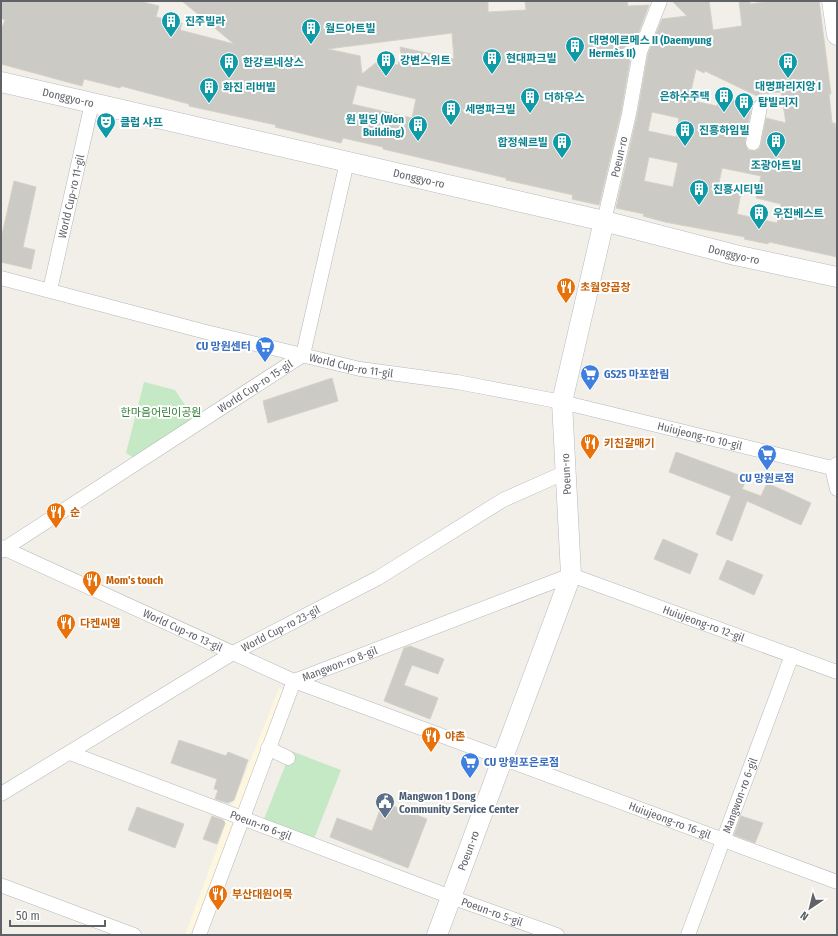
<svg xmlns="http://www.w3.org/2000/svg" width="838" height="936" font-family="'Fira Sans Condensed','Noto Sans KR',sans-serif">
	<rect width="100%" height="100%" fill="#f1efe8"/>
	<polygon fill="#fef7e0" points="279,688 291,693 204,935 185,935 226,824 224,816 235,800"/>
	<g fill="#c5e8c5">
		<polygon points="144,382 175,390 194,419 134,458 126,453"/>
		<polygon points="291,751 341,770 314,839 264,819"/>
	</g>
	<g fill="#cccac5" stroke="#d6d1c6" fill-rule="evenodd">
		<path d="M1 1H139L159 6 156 17 182 23 180 30 234 44 182 1H488V12L526 10 525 1H627L628 6 649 5 637 37 614 56 630 60 621 112 599 205 572 199 573 195 506 180V178L383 149V147L343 138 341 143 275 127 276 125 189 106V104L121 86 120 88 84 79 82 86 1 64V30L5 20 1 18ZM452 33 454 59 400 47 401 53 398 65 378 61 362 74 360 56 327 49ZM357 85 416 99 412 118 352 104Z"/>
		<path d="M672 1H709L713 30 742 26 739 1H750V4L772 1H819L831 94H829L832 123H835L837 134V257L769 242 768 244 744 239 745 237 665 222 643 216 644 214 616 208 637 116 648 54 662 19 687 16ZM696 69 704 73 705 71 759 97V94L781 92 786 123 766 118 760 148 755 151 748 150 745 141 752 104 719 97 717 106 689 100ZM652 112 679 118 676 137 648 131ZM649 157 678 163 673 187 644 181ZM722 168 761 176 756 198 781 204 777 223 737 214 741 193 718 188Z"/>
		<polygon points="14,181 36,187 23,247 35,250 31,269 1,262 1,239"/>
		<polygon points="332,378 338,401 268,423 263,401"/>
		<polygon points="676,452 747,478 742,489 761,496 767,483 811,503 801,525 747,501 732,541 716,534 731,496 669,472"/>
		<polygon points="663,539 698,554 690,574 654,559"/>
		<polygon points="727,560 763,575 754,595 719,579"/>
		<polygon points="410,646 444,659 438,674 412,665 404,685 438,698 430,719 384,701 404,648"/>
		<polygon points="179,740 226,756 228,752 248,760 234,800 228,803 215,799 218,790 214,789 217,779 171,763"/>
		<polygon points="383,802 427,819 408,868 330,837 337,818 372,831"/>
		<polygon points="137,807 184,824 175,848 128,830"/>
		<polygon points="212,816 223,820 225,823 217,844 203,839"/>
		<polygon points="741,816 763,823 755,843 734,835"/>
	</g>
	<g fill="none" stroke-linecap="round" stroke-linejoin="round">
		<defs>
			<g id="street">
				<polyline points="753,143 760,107"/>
				<path id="s1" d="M604 221 629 114 640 52 660 1"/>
				<path id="s2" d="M1 278 206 332 360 369 457 382 562 402 832 468 837 464"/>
				<path id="s3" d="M50 290 92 103"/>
				<polyline points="832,468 837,489"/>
				<path id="s4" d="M1 547 294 681 837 882"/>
				<path id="s5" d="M1 551 303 355 347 162"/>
				<polyline points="268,748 288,758"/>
				<path id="s6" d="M70 753 451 897 557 935"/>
				<path id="s7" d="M1 794 233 653 378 578 503 500 566 472"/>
				<polyline points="3,886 134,935"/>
				<path id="s8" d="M199 935 294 681 571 575 837 672"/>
				<path id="s9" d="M688 935 792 655"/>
			</g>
			<g id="secondary">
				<polyline points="832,1 837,35"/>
				<path id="s10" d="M1 82 604 221 735 255 837 277"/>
				<path id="s11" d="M437 935 571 575 562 402 604 221"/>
			</g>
		</defs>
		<use href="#street" stroke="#b5b8bc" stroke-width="15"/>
		<use href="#secondary" stroke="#b6babf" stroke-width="21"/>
		<use href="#street" stroke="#fff" stroke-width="14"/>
		<use href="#secondary" stroke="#fff" stroke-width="20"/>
	</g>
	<defs>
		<symbol id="building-pin" viewBox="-11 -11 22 30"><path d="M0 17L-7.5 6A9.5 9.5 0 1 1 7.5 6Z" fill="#0f9aa8" stroke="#fff"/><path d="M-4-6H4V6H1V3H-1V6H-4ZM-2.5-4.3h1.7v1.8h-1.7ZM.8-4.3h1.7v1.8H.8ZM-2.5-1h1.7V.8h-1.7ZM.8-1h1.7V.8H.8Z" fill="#fff"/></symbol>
		<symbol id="theatre-pin" viewBox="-11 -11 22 30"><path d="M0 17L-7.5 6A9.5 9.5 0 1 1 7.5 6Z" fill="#0f9aa8" stroke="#fff"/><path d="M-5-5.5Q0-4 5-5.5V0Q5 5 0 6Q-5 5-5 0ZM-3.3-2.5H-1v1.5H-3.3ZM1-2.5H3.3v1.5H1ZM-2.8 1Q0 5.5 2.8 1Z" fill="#fff"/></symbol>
		<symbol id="restaurant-pin" viewBox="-11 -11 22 30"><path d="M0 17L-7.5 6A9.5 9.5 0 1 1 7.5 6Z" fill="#e8710a" stroke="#fff"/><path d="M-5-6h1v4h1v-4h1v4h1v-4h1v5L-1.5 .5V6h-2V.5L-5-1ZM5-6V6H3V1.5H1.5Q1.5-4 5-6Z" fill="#fff"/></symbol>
		<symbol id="supermarket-pin" viewBox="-11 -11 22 30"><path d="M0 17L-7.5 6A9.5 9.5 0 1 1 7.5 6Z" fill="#3f7fe0" stroke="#fff"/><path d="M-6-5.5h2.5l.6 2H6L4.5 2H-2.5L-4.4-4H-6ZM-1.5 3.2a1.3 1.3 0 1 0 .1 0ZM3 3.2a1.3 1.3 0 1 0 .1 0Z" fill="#fff"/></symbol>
		<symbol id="civic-pin" viewBox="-11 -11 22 30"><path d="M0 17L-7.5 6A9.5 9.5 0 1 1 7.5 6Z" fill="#5c6f8a" stroke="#fff"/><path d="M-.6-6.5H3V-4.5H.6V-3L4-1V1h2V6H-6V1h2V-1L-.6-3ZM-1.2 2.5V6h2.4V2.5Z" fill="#fff"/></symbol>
	</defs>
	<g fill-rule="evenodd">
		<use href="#building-pin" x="160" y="10" width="22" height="30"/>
		<use href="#building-pin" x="300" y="17" width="22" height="30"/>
		<use href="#building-pin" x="564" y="35" width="22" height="30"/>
		<use href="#building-pin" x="481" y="47" width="22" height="30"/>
		<use href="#building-pin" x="375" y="49" width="22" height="30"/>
		<use href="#building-pin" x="218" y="51" width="22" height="30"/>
		<use href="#building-pin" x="777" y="51" width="22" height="30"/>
		<use href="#building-pin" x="198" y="76" width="22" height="30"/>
		<use href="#building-pin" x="713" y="85" width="22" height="30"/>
		<use href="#building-pin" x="519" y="86" width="22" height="30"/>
		<use href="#building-pin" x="733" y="91" width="22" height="30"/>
		<use href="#building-pin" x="440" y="98" width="22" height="30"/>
		<use href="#theatre-pin" x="95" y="111" width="22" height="30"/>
		<use href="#building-pin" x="407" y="114" width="22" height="30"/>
		<use href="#building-pin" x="674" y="119" width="22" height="30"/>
		<use href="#building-pin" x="765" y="130" width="22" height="30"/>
		<use href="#building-pin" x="551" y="131" width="22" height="30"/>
		<use href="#building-pin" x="688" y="178" width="22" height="30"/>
		<use href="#building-pin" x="748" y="202" width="22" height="30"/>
		<use href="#restaurant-pin" x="555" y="276" width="22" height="30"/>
		<use href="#supermarket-pin" x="254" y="335" width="22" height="30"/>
		<use href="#supermarket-pin" x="579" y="363" width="22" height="30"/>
		<use href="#restaurant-pin" x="579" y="432" width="22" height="30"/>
		<use href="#supermarket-pin" x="756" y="443" width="22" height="30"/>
		<use href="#restaurant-pin" x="45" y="501" width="22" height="30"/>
		<use href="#restaurant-pin" x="81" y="569" width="22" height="30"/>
		<use href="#restaurant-pin" x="55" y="612" width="22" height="30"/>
		<use href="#restaurant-pin" x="420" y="725" width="22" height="30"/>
		<use href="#supermarket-pin" x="459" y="751" width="22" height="30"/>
		<use href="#civic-pin" x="374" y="791" width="22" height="30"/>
		<use href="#restaurant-pin" x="207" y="883" width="22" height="30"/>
	</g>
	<g text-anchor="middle" stroke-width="4" stroke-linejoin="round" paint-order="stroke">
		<g font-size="11" font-weight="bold" fill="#0d838f" stroke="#fff" text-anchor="start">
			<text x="185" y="25">진주빌라</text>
			<text x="325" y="32">월드아트빌</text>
			<text x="589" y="44">대명에르메스 II (Daemyung<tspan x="589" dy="13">Hermès II)</tspan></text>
			<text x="506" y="62">현대파크빌</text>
			<text x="400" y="64">강변스위트</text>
			<text x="243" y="66">한강르네상스</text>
			<text x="788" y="90" text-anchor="middle">대명파리지앙 I</text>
			<text x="223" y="91">화진 리버빌</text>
			<text x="710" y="100" text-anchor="end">은하수주택</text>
			<text x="544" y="101">더하우스</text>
			<text x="758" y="106">탑빌리지</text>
			<text x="465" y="113">세명파크빌</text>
			<text x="404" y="123" text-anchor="end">원 빌딩 (Won<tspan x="404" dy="13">Building)</tspan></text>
			<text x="120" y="126">클럽 샤프</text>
			<text x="699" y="134">진흥하임빌</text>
			<text x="548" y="146" text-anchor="end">합정쉐르빌</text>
			<text x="776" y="169" text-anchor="middle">조광아트빌</text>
			<text x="713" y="193">진흥시티빌</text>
			<text x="773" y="217">우진베스트</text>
		</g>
		<g font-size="11" fill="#5f6368" stroke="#fff">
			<text dy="4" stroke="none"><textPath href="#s10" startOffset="69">Donggyo-ro</textPath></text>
			<text dy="4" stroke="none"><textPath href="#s1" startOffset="66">Poeun-ro</textPath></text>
			<text dy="4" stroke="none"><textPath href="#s10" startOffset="429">Donggyo-ro</textPath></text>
			<text dy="4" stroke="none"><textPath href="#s3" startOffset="96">World Cup-ro 11-gil</textPath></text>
			<text dy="4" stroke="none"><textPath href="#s10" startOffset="753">Donggyo-ro</textPath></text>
			<text dy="4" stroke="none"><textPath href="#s2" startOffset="361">World Cup-ro 11-gil</textPath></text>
			<text dy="4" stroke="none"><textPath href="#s5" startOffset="303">World Cup-ro 15-gil</textPath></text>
			<text dy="4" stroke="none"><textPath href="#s2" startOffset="717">Huiujeong-ro 10-gil</textPath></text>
			<text transform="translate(566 474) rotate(-93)" y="4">Poeun-ro</text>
			<text dy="4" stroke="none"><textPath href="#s8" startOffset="709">Huiujeong-ro 12-gil</textPath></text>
			<text dy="4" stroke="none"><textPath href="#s7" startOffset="325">World Cup-ro 23-gil</textPath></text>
			<text dy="4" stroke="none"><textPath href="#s4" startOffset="200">World Cup-ro 13-gil</textPath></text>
			<text dy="4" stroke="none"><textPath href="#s8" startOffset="320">Mangwon-ro 8-gil</textPath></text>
			<text dy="4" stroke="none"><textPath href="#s9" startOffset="149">Mangwon-ro 6-gil</textPath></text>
			<text dy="4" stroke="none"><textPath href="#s4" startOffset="723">Huiujeong-ro 16-gil</textPath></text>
			<text dy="4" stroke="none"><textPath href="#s6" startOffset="204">Poeun-ro 6-gil</textPath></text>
			<text dy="4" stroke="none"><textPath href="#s11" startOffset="90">Poeun-ro</textPath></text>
			<text dy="4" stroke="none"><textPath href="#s6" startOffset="451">Poeun-ro 5-gil</textPath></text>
		</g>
		<g font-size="11" font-weight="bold" fill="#c56008" stroke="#fff" text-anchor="start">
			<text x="580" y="291">초월양곱창</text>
			<text x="604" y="447">키친갈매기</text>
			<text x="70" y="516">순</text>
			<text x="106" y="584">Mom's touch</text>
			<text x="80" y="627">다켄씨엘</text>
			<text x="445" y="740">야촌</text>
			<text x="232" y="898">부산대원어묵</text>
		</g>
		<g font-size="11" font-weight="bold" fill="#366cbe" stroke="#fff" text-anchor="start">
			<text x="251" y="350" text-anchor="end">CU 망원센터</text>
			<text x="604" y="378">GS25 마포한림</text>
			<text x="767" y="482" text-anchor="middle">CU 망원로점</text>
			<text x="484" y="766">CU 망원포은로점</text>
		</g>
		<g font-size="11" fill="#348238" stroke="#fff">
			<text x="161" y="416">한마음어린이공원</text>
		</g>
		<g font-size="11" font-weight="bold" fill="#4e5e75" stroke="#fff" text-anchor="start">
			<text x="399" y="800">Mangwon 1 Dong<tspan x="399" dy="13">Community Service Center</tspan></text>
		</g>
	</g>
	<rect width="838" height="936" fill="none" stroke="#5f6368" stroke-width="4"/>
	<g transform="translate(810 908) rotate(215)" stroke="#ffffff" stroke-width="3" paint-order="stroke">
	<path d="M0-3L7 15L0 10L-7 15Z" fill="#5f6368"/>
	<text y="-6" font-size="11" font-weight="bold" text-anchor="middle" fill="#5f6368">N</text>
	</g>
	<path d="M10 920v6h95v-6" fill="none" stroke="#5f6368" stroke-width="2"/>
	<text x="16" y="920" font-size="12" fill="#5f6368" stroke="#ffffff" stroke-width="3" paint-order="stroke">50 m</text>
</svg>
